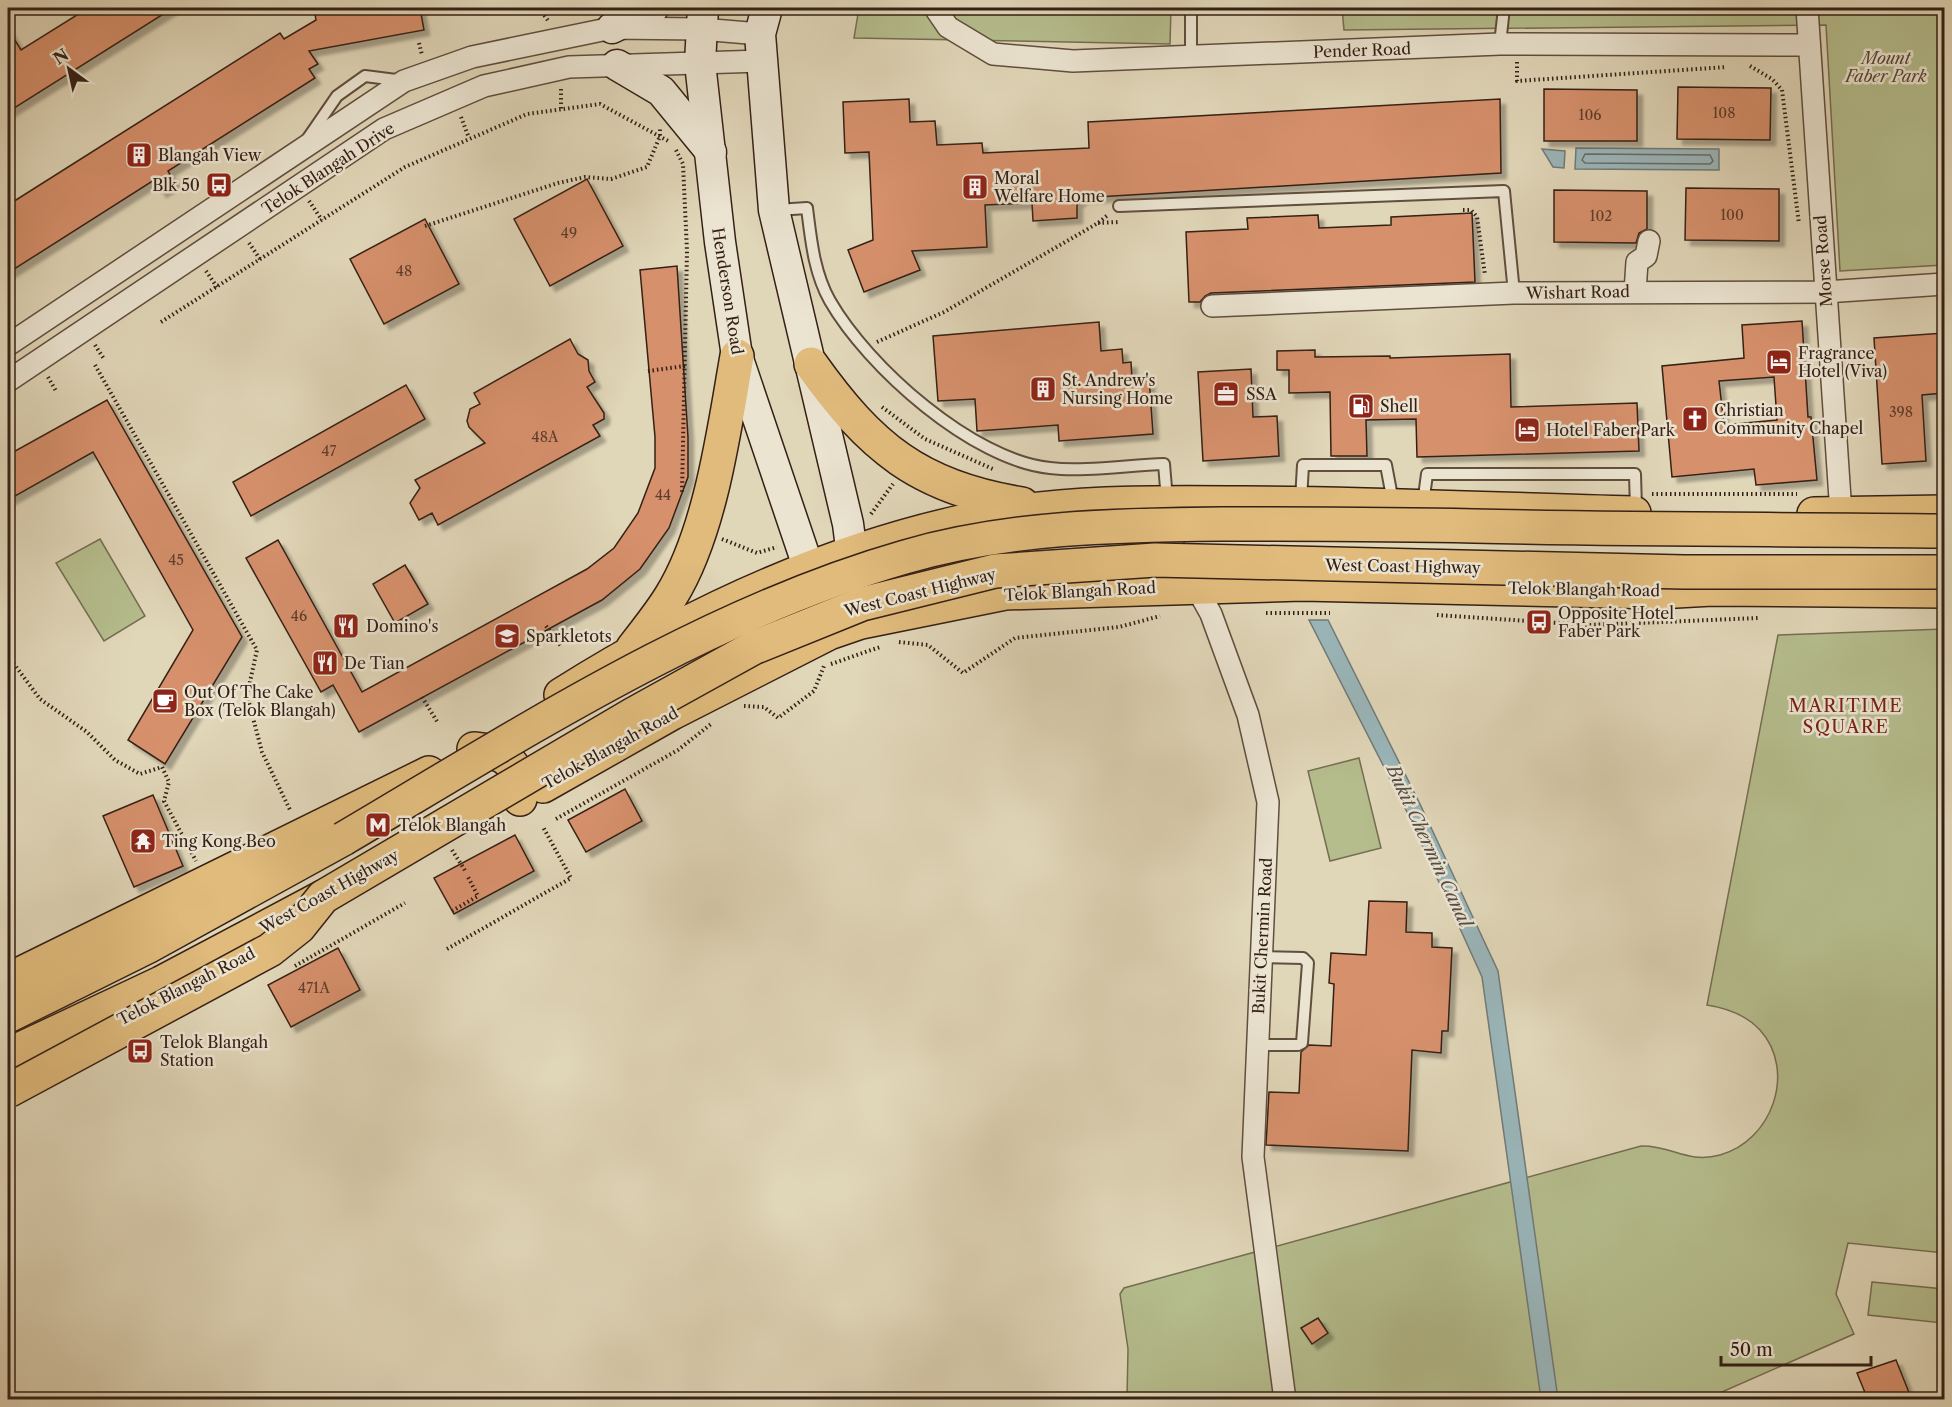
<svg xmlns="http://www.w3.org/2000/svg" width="1952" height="1407" font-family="'Libre Caslon Text',serif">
	<defs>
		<filter id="shadow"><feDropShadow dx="5.5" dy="5.5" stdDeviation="1.5" flood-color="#0004"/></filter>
	</defs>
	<rect width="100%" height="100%" fill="#e0d6b8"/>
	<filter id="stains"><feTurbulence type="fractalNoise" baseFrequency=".00333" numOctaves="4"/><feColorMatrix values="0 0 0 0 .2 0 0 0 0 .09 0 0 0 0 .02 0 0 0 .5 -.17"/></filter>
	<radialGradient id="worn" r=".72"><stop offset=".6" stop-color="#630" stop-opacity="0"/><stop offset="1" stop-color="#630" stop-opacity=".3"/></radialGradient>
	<g fill="#b5bd8d" stroke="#756e52" stroke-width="1.5">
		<polygon points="859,8 1171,8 1170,44 854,38"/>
		<polygon points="1342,8 1944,8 1944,265 1840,271 1826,25 1344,30"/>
		<polygon points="100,539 145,616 104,641 56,563"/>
		<path d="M1944 629V1253L1848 1243 1836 1294 1854 1334 1706 1399 1291 1400 1270 1248 1641 1146C1671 1145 1687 1164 1720 1155 1772 1141 1797 1071 1760 1030 1746 1015 1727 1008 1707 1005L1778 635Z"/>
		<polygon points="1359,758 1381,848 1330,861 1308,771"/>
		<polygon points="1255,1252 1276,1399 1127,1399 1128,1349 1120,1294 1124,1288"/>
		<polygon points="1872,1282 1944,1289 1943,1323 1868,1315"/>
	</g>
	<g fill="#9ab6ba" stroke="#727a78" stroke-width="1.5">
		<polygon points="1576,148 1719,149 1719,170 1575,169"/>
		<polygon points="1542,149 1565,151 1564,168 1553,167"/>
		<polygon points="1309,620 1328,620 1420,804 1498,971 1558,1399 1541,1399 1482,977 1408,814"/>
	</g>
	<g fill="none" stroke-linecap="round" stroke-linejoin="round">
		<polygon stroke="#686b68" stroke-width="1.5" points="1585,154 1710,155 1713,161 1710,164 1585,163 1582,160"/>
	</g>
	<g fill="#d6906c" stroke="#352016" stroke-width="1.5" fill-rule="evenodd" filter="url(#shadow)">
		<polygon points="88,8 173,8 8,112 8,29 21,50"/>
		<polygon points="314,8 420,8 424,30 309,51 318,64 309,69 315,78 168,171 175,183 161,192 154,180 8,273 8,205 280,33 284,39 316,20"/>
		<polygon points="1678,87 1771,88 1770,140 1677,139"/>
		<polygon points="1544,89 1637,90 1637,141 1544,141"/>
		<polygon points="909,99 910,122 935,121 937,145 982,143 983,153 1089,148 1088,122 1500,99 1501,173 1080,198 1080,201 1077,201 1077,218 1033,221 1032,203 985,205 987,247 912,251 920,270 864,292 848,250 873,240 869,152 845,153 843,102"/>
		<polygon points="587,179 623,246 550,286 514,219"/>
		<polygon points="1686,188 1779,189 1779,241 1685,240"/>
		<polygon points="1554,190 1647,191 1647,229 1639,233 1636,243 1554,242"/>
		<polygon points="1472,213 1475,282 1211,293 1205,296 1200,302 1189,302 1186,232 1248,229 1247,218 1318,215 1319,228 1391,225 1391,217"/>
		<polygon points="425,219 459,284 384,324 350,259"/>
		<polygon points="677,266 688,437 688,477 669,528 640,569 602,600 359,732 333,685 321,692 246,558 278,540 362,692 587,569 614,548 638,513 655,468 655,437 640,270"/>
		<path d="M1802 321 1808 417H1811L1817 480 1756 485 1754 469 1672 477 1662 366 1744 358 1742 325ZM1774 377 1777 420 1724 425 1719 381Z"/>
		<polygon points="1099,322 1101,351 1122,349 1123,363 1131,362 1132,379 1149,377 1153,434 1059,441 1058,425 977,431 975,399 938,401 933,336"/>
		<polygon points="1944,333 1944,393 1922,395 1926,461 1882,464 1874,338"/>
		<polygon points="570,339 578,354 588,360 589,371 595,382 587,387 604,413 604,419 593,425 600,436 438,525 432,513 419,520 410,503 420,488 415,480 485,443 469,427 467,421 470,409 480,404 474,393"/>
		<polygon points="1315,350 1315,357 1390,356 1390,358 1510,354 1511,407 1637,403 1639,451 1417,457 1416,419 1366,420 1367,456 1331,456 1330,392 1289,393 1289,370 1277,370 1277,351"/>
		<polygon points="1251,369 1253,417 1277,416 1279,456 1203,461 1198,372"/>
		<polygon points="406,385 425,419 251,516 233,482"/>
		<polygon points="107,400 242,637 165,764 128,740 193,630 93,452 8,500 8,455"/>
		<polygon points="405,565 428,604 395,623 373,584"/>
		<polygon points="625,789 642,821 586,852 568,820"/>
		<polygon points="153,795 183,866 134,887 103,816"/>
		<polygon points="515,835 534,871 454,914 434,878"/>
		<polygon points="1369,901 1407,902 1406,932 1432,933 1432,947 1452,948 1448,1031 1442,1031 1441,1053 1412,1050 1408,1151 1266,1145 1269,1092 1299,1093 1301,1052 1309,1045 1331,1046 1334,984 1329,983 1331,953 1366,955"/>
		<polygon points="338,948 360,990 291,1027 268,985"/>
		<polygon points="1318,1318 1328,1333 1312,1344 1301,1328"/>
		<polygon points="1896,1360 1912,1400 1868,1400 1857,1373"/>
	</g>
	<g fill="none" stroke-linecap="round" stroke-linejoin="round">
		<defs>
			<g id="lane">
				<polyline points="1191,8 1191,57"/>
				<polyline points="1500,44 1504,8"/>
				<polyline points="306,141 337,96 365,76 404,81"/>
				<polyline points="1119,206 1504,191 1514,293"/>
				<path d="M777 210 807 208C811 240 814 273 830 301 868 367 972 460 1050 468 1084 472 1129 465 1164 464L1167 500"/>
				<polyline points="1301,500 1303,465 1386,465 1393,502"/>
				<polyline points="1423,504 1427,474 1635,474 1636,509"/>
				<polyline points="1258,1045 1298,1045 1302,1043 1308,963 1303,958 1260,957"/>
			</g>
			<g id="street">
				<polyline points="935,8 948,27 993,54 1073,61 1500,44 1807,45"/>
				<polyline points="1807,8 1841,514"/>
				<polyline points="1635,292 1637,262 1646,256 1649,241"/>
				<polyline points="1212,306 1514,293 1825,292 1944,284"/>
				<polyline points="8,345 404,81 472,57 612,28 701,29 760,34"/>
				<polyline points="8,381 384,129 484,86 569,67 762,61"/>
				<polyline points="1157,517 1211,614 1248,715 1268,802 1253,1157 1285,1400"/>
			</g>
			<g id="secondary">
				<polyline points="703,8 700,63 720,242 737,356 816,590"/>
				<polyline points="767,8 760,34 774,210 848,524 855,578"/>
				<polyline points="612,28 653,8"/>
				<polyline points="617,65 661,91 711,152"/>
			</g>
			<g id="primary">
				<path d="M811 364C870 447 919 488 1022 504"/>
				<polyline points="1814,514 1944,512"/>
				<path d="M633 648C646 631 660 614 671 596 711 531 724 430 737 356"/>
				<path d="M561 695C686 616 825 551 970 520 1059 501 1152 502 1243 503 1373 503 1503 510 1634 513"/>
				<path d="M474 749C508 752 520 764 520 799"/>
				<polyline points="543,786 672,713 829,633 861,622 1005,593 1302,584 1658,592 1712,589 1944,591"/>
				<polyline points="8,980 429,773"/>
			</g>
			<g id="highway">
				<polyline points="8,1016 147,947 343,839"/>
				<polyline points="8,1055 161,983 323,897"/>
			</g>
		</defs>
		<use href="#lane" stroke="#604e3e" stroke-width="14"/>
		<use href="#street" stroke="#604e3e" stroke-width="24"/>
		<use href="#secondary" stroke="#352016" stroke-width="33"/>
		<use href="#primary" stroke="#352016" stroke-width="36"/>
		<use href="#highway" stroke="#352016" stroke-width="36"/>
		<g stroke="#352016" stroke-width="4" stroke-dasharray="1.5 3" stroke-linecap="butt">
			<polyline points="539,8 549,22"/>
			<polyline points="419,43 422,55"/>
			<polyline points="1517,62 1517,81 1727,67"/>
			<polyline points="1750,66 1772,79 1782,90 1799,224"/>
			<polyline points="561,89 561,109"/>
			<polyline points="461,117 469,138"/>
			<polyline points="676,150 683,164 687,251 682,492"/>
			<polyline points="309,201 322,220"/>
			<polyline points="1463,210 1471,210 1477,217 1485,275"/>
			<polyline points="1098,223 1119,222"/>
			<polyline points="425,226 558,183 585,177 611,179 647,167 660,136 660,128"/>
			<polyline points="249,243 260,259"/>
			<polyline points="206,271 217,287"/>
			<polyline points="161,322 405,167 527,114 600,104 670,142"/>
			<polyline points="877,342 944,312 1098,223 1109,214"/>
			<polyline points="95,345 104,359"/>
			<polyline points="95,365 257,650 247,695 262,752 291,812"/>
			<polyline points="648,371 685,366"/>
			<polyline points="48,377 56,391"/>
			<polyline points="882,407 925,439 993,469"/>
			<polyline points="1652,494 1797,494"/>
			<polyline points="871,514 893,484"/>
			<polyline points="722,539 757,553 777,547"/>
			<polyline points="1266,613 1330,613"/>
			<polyline points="1437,615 1589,625 1759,618"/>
			<polyline points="546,626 561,646"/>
			<polyline points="899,642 928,645 963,673 1015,638 1119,627 1160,616"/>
			<polyline points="8,656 40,699 87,732 115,760 140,774 162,767 169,782 164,801 196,861"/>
			<polyline points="831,664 880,647"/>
			<polyline points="422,697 438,723"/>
			<polyline points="744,706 764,707 778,718 814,691 824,666"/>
			<polyline points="556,819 678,750 711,724"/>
			<polyline points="452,850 466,872"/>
			<polyline points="452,911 478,896 468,877"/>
			<polyline points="447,949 571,878 543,827"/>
			<polyline points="295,966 405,903"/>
		</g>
		<use href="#lane" stroke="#ebe4d1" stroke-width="10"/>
		<use href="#street" stroke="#ebe4d1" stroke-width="21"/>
		<use href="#secondary" stroke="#ebe4d1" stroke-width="30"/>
		<use href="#primary" stroke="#e0bb7c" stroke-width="33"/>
		<use href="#highway" stroke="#e0bb7c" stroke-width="33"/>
		<defs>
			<g id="highway-bridge">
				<path d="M343 839C521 734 706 614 905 557 1007 527 1116 525 1222 524 1306 524 1390 524 1474 526 1631 530 1788 529 1944 531"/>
				<polyline points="8,1091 270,950 299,927 323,897 632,715 753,648 862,604 995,571 1155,560 1684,572 1944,572"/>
			</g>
		</defs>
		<use href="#highway-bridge" stroke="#352016" stroke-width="36" stroke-linecap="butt"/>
		<use href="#highway-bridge" stroke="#e0bb7c" stroke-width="33"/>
	</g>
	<defs>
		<symbol id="building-square" viewBox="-11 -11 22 22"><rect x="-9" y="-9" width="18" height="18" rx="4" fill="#8f2418" stroke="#ebe4d1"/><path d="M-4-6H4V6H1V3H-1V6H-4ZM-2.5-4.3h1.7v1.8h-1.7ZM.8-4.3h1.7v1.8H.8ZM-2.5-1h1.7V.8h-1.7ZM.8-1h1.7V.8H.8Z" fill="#fff"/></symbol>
		<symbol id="bus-square" viewBox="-11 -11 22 22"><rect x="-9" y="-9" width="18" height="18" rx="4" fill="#8f2418" stroke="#ebe4d1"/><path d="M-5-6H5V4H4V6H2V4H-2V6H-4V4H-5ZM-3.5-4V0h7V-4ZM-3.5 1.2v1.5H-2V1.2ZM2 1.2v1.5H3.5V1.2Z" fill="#fff"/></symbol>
		<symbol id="hotel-square" viewBox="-11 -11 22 22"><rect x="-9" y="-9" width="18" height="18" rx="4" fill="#8f2418" stroke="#ebe4d1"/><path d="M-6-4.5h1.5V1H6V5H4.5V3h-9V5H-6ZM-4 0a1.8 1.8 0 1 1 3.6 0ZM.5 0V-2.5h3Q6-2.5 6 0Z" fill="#fff"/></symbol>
		<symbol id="office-square" viewBox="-11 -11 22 22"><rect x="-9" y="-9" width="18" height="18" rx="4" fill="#8f2418" stroke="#ebe4d1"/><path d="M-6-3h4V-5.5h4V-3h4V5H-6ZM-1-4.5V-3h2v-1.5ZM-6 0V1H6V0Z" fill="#fff"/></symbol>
		<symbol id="fuel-square" viewBox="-11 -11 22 22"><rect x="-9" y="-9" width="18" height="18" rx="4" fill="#8f2418" stroke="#ebe4d1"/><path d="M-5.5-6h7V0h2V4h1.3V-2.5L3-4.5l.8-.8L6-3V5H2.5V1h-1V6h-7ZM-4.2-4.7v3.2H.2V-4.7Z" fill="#fff"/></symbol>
		<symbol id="church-square" viewBox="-11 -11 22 22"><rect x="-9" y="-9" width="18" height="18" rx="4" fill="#8f2418" stroke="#ebe4d1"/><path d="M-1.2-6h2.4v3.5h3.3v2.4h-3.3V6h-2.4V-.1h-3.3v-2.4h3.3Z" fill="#fff"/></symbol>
		<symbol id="restaurant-square" viewBox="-11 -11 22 22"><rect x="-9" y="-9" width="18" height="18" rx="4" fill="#8f2418" stroke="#ebe4d1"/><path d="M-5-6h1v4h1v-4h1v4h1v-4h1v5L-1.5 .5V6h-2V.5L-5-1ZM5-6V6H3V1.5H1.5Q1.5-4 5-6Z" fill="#fff"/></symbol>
		<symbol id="school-square" viewBox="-11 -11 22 22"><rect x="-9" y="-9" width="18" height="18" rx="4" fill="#8f2418" stroke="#ebe4d1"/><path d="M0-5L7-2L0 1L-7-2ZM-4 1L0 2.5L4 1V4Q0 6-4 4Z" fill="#fff"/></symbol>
		<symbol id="cafe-square" viewBox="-11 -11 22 22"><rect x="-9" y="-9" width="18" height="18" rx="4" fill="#8f2418" stroke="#ebe4d1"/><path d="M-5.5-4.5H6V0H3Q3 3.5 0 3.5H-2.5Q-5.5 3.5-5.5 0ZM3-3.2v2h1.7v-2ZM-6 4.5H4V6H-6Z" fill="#fff"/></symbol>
		<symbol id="metro-square" viewBox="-11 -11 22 22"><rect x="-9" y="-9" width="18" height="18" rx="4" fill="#8f2418" stroke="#ebe4d1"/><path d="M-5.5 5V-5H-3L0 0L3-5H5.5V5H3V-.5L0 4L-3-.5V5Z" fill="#fff"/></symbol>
		<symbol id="temple-square" viewBox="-11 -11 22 22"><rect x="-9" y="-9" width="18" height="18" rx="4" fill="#8f2418" stroke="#ebe4d1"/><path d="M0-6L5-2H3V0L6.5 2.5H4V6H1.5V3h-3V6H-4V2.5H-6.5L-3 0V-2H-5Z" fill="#fff"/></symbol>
	</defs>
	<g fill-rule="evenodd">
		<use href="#building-square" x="124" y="140" width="30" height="30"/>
		<use href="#bus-square" x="204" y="170" width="30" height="30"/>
		<use href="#building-square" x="960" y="172" width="30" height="30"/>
		<use href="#hotel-square" x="1764" y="347" width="30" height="30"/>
		<use href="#building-square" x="1028" y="374" width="30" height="30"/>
		<use href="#office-square" x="1211" y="379" width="30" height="30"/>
		<use href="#fuel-square" x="1346" y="391" width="30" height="30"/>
		<use href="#church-square" x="1680" y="404" width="30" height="30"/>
		<use href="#hotel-square" x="1512" y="415" width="30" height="30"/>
		<use href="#bus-square" x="1524" y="607" width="30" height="30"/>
		<use href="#restaurant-square" x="331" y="611" width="30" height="30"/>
		<use href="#school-square" x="492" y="621" width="30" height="30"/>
		<use href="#restaurant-square" x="310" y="648" width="30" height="30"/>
		<use href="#cafe-square" x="150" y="686" width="30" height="30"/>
		<use href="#metro-square" x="363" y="810" width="30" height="30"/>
		<use href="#temple-square" x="128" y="826" width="30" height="30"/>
		<use href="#bus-square" x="125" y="1036" width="30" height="30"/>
	</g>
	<g text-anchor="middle" stroke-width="5" stroke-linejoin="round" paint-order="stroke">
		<g font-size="14" fill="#5d3c2c">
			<text x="1724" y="118">108</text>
			<text x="1590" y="120">106</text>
			<text x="1732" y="220">100</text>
			<text x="1601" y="221">102</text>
			<text x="569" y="238">49</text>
			<text x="404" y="276">48</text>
			<text x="1901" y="417">398</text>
			<text x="545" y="442">48A</text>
			<text x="329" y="456">47</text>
			<text x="663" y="500">44</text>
			<text x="176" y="565">45</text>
			<text x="299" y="621">46</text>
			<text x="314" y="993">471A</text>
		</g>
		<g font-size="16" fill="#352016" stroke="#ebe4d1">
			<text transform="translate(1362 50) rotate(-2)" y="6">Pender Road</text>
			<text transform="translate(328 168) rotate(-33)" y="6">Telok Blangah Drive</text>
			<text transform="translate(1823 261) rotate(-94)" y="6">Morse Road</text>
			<text transform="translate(728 291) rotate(81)" y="6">Henderson Road</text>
			<text transform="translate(1578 292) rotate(-1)" y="6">Wishart Road</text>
			<text transform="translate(1403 566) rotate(1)" y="6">West Coast Highway</text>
			<text transform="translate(1584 589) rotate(1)" y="6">Telok Blangah Road</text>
			<text transform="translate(1080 591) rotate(-3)" y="6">Telok Blangah Road</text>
			<text transform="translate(920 592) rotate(-14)" y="6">West Coast Highway</text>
			<text transform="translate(610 748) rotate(-29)" y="6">Telok Blangah Road</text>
			<text transform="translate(329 891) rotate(-29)" y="6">West Coast Highway</text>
			<text transform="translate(1262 936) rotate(-87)" y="6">Bukit Chermin Road</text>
			<text transform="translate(186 986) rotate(-27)" y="6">Telok Blangah Road</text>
		</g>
		<g font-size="16" font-style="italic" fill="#554734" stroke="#ebe4d1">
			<text x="1886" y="64">Mount<tspan x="1886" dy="18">Faber Park</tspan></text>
		</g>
		<g font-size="16" fill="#352016" stroke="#ebe4d1" text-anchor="start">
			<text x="158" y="161">Blangah View</text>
			<text x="994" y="184">Moral<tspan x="994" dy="18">Welfare Home</tspan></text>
			<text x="200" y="191" text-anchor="end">Blk 50</text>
			<text x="1798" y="359">Fragrance<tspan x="1798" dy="18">Hotel (Viva)</tspan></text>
			<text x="1062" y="386">St. Andrew's<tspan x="1062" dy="18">Nursing Home</tspan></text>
			<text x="1246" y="400">SSA</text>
			<text x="1380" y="412">Shell</text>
			<text x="1714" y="416">Christian<tspan x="1714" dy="18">Community Chapel</tspan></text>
			<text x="1546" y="436">Hotel Faber Park</text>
			<text x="1558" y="619">Opposite Hotel<tspan x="1558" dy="18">Faber Park</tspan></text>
			<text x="366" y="632">Domino's</text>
			<text x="526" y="642">Sparkletots</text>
			<text x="344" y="669">De Tian</text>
			<text x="184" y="698">Out Of The Cake<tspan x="184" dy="18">Box (Telok Blangah)</tspan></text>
			<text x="398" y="831">Telok Blangah</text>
			<text x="162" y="847">Ting Kong Beo</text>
			<text x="160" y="1048">Telok Blangah<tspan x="160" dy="18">Station</tspan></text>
		</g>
		<g font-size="18" letter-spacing="1.5" fill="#7a1f14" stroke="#ebe4d1">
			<text x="1846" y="712">MARITIME<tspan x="1846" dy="21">SQUARE</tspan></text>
		</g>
		<g font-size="18" font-style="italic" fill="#534d47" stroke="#ebe4d1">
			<text transform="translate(1429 846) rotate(65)" y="6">Bukit Chermin Canal</text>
		</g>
	</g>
	<rect width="1952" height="1407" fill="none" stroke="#e0d6b8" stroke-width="30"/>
	<rect x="9" y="9" width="1934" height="1389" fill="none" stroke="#352016" stroke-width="3"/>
	<rect x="15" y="15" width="1922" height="1377" fill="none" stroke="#352016" stroke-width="1.5"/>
	<g transform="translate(69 69) rotate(327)" stroke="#ebe4d1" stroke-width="4.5" paint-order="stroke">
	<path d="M0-4.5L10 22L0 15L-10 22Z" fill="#352016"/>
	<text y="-9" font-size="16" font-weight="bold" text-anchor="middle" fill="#352016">N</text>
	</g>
	<path d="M1721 1356v9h150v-9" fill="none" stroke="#352016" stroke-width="3"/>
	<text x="1730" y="1356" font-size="18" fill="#352016" stroke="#ebe4d1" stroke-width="4.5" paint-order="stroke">50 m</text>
	<rect width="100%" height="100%" filter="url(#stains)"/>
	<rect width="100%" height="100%" fill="url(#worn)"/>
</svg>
